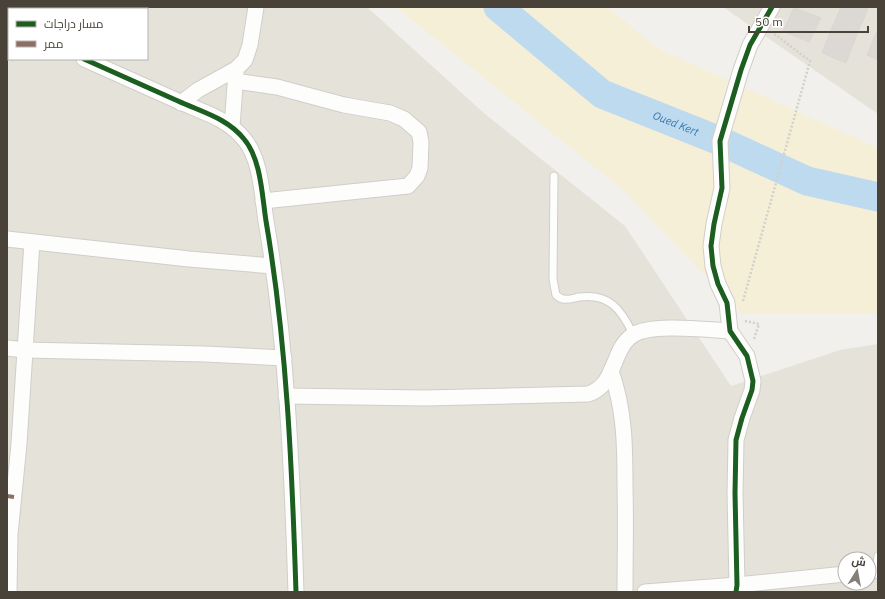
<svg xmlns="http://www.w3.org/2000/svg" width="885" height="599" font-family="'IBM Plex Sans',Cairo,sans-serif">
	<rect width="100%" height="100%" fill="#f2f0ec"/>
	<g fill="#e5e2da" fill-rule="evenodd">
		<path d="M7 7H367L485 114 625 226 731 386 840 350 878 344V592H7ZM9 9H147V59H9ZM845 559H869V583H845Z"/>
		<polygon points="723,7 878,7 878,114"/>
	</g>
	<polygon fill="#f5efd8" points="396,7 607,7 659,49 878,148 878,314 742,314 622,189"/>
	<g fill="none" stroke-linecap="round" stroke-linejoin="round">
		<path stroke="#bedaee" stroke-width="29" id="s1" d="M498 7 602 94 720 141 807 181 878 197"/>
	</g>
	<g fill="#dcd9d4" stroke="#dad7d2">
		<polygon points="841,7 860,7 868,9 857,34 832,28"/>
		<polygon points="794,8 821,18 809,42 783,31"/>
		<polygon points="832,28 857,34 846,63 822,53"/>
		<polygon points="878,29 878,60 867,55"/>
	</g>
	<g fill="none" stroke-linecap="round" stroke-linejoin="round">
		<defs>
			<g id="lane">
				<path d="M554 176 553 279 556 295C564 302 569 299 579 297 609 293 621 309 633 334"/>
				<polyline points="876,570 878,556"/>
			</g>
			<g id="street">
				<polyline points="116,9 116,7"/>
				<polyline points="7,48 9,45"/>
				<path d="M84 59C116 73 147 87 178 101 202 112 227 118 244 139 261 159 262 195 266 221 287 344 292 468 296 592"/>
				<polyline points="235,81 277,87 344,105 390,113 404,119 419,132 421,142 420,168 417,176 408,186 263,201"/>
				<polyline points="181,103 198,90 236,69 245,60 250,45 256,7"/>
				<polyline points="232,127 236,72"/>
				<polyline points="7,239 189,259 273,266"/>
				<polyline points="7,348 25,350 205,354 284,358"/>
				<path d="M611 371C625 410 625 448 625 488 626 523 625 557 625 592"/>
				<path d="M286 396 425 398 588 394C617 385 611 349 633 335 651 323 708 330 730 331"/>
				<polyline points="869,571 878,570"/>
				<polyline points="9,592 10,534 19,444 32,242"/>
				<polyline points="645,592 737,585 845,574"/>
				<polyline points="736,592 737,585 735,493 736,440 742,418 752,390 753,381 747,356 730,331 727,303 718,284 713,266 711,246 714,224 722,188 720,141 741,70 750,45 772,7"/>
			</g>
		</defs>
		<use href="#lane" stroke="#d0ceca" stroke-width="9"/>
		<use href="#street" stroke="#d0ceca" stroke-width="17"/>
		<g stroke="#d2d0cb" stroke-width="2.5" stroke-dasharray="2 2" stroke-linecap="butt">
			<polyline points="743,301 810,61 773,33"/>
			<polyline points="745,321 759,324 754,339"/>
		</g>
		<use href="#lane" stroke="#fdfdfc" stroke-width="7"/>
		<use href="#street" stroke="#fdfdfc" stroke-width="15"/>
		<polyline stroke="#8d6e63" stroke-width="4" stroke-dasharray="8 4" stroke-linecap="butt" points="7,496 14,497"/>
		<defs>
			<g id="cycleway">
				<path d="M84 59C116 73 147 87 178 101 202 112 227 118 244 139 261 159 262 195 266 221 287 344 292 468 296 592"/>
				<polyline points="736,592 737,585 735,493 736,440 742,418 752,390 753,381 747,356 730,331 727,303 718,284 713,266 711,246 714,224 722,188 720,141 741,70 750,45 772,7"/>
			</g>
		</defs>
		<use href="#cycleway" stroke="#fff" stroke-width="8"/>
		<use href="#cycleway" stroke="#1b5e20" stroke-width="5"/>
	</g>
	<g text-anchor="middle" stroke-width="3" stroke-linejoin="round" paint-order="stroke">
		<g font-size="11" font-style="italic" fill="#337ab2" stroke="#fff">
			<text dy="4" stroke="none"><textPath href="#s1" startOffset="215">Oued Kert</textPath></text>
		</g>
	</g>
	<rect width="885" height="599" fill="none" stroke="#484238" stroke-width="16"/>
	<rect x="8" y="8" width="140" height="52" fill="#ffffff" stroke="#b6b3af"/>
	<rect x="16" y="21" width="20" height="6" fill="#1b5e20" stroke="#b6b3af"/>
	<text x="44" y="28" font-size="12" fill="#484238">مسار دراجات</text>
	<rect x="16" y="41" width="20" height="6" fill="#8d6e63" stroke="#b6b3af"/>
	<text x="44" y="48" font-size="12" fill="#484238">ممر</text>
	<g transform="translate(857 571) rotate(11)"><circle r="19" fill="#ffffff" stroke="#b6b3af"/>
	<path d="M0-3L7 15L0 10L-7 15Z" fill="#847f77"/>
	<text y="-6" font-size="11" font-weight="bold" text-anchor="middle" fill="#484238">ش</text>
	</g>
	<path d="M749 26v6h119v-6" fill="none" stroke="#484238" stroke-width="2"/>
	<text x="755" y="26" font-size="12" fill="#484238" stroke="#ffffff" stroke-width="3" paint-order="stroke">50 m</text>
</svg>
